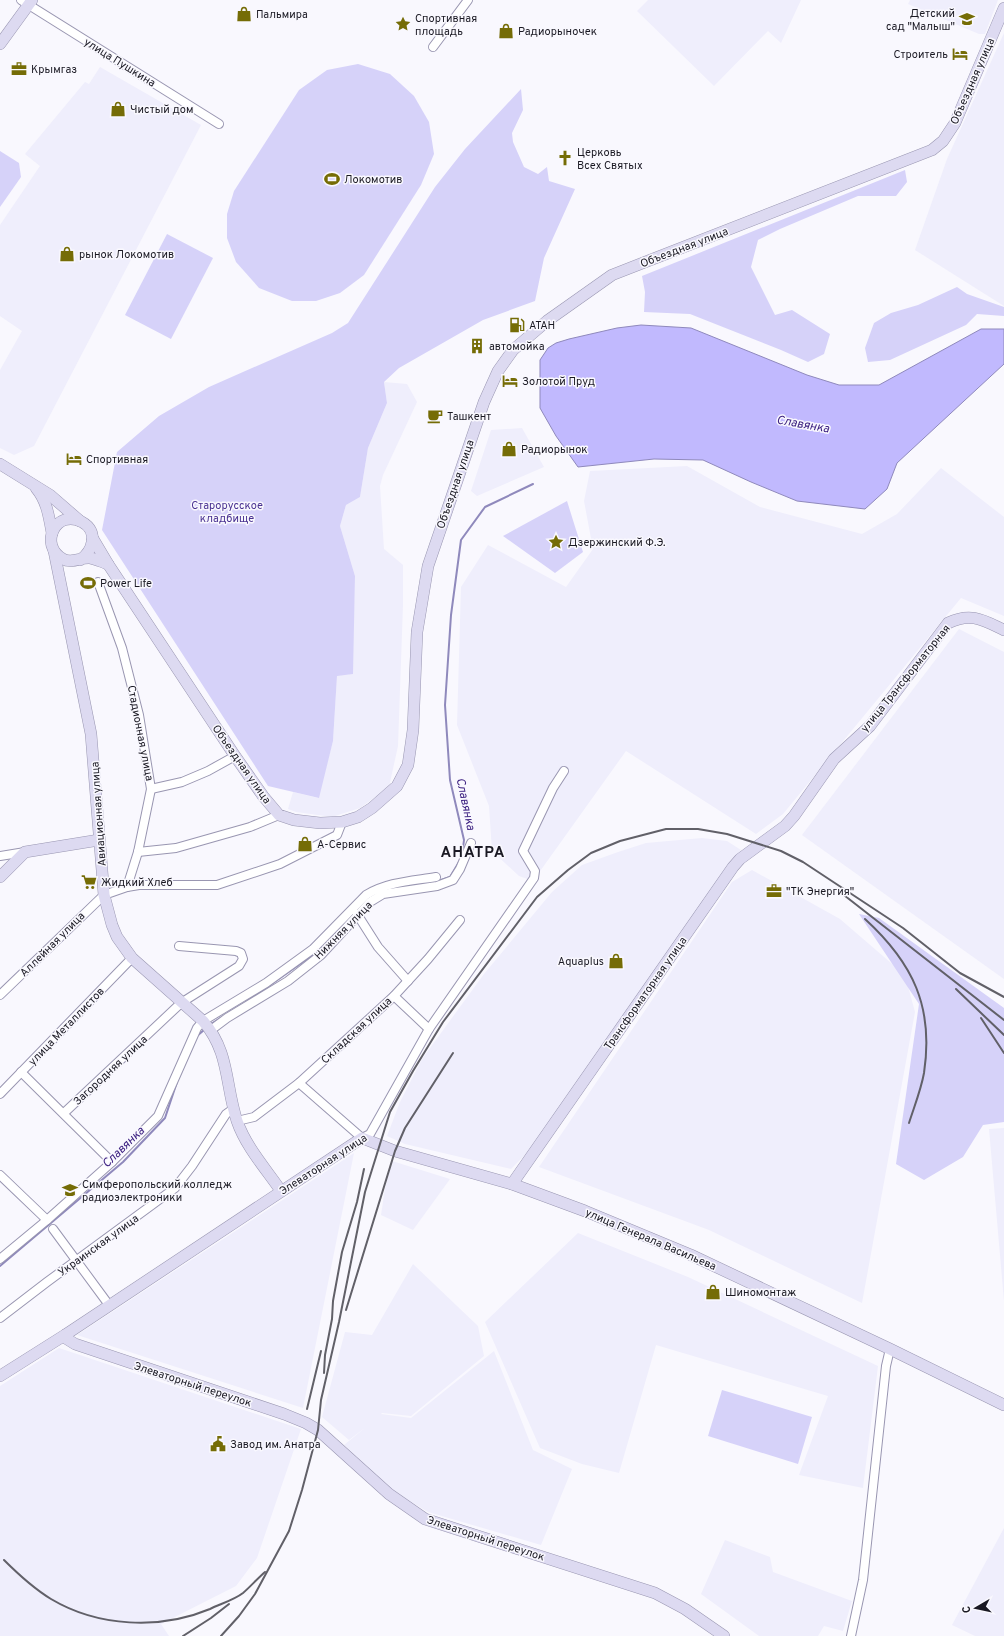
<svg xmlns="http://www.w3.org/2000/svg" width="1004" height="1636" font-family="Overpass,sans-serif">
	<rect width="100%" height="100%" fill="#f9f8fe"/>
	<g fill="#efeefc">
		<polygon points="648,0 801,0 781,43 768,31 714,86 637,11"/>
		<polygon points="910,0 998,0 985,34 979,34 908,4"/>
		<polygon points="1004,33 1004,306 915,250 947,159"/>
		<polygon points="100,67 201,125 34,446 14,455 0,448 0,370 22,331 0,316 0,225 40,166 25,154 85,82 89,84"/>
		<polygon points="384,382 407,384 417,402 383,475 380,486 384,549 403,565 403,605 398,746 389,787 360,808 332,817 296,812 288,809 293,792 318,798 333,741 337,675 352,674 355,576 340,526 346,505 360,497 368,448 387,403"/>
		<polygon points="522,428 544,467 477,496 471,491 491,430"/>
		<polygon points="687,466 760,507 862,534 897,514 941,468 1004,517 1004,616 961,598 783,814 756,834 626,751 533,881 519,876 492,851 489,806 457,725 461,587 488,545 566,587 593,549 584,501 590,471"/>
		<polygon points="959,629 1004,652 1004,979 802,835"/>
		<polygon points="702,838 727,841 741,850 570,1094 527,1153 511,1169 405,1144 387,1136 400,1102 422,1059 484,974 552,892 582,865 618,852 646,843"/>
		<polygon points="752,870 840,919 905,975 915,1012 862,1303 709,1230 539,1167 732,882"/>
		<polygon points="1004,1128 1004,1301 989,1129"/>
		<polygon points="354,1153 303,1408 77,1335"/>
		<polygon points="392,1161 450,1179 413,1230 381,1215 385,1188"/>
		<polygon points="578,1233 688,1277 878,1366 863,1488 799,1475 828,1396 656,1345 619,1473 582,1464 540,1448 485,1322"/>
		<polygon points="413,1264 478,1326 484,1356 411,1416 382,1413 381,1414 411,1418 494,1351 533,1450 572,1469 541,1545 428,1512 393,1491 344,1445 366,1427 349,1440 322,1417 345,1332 372,1335"/>
		<polygon points="59,1348 301,1429 257,1558 236,1586 161,1624 169,1636 0,1636 0,1386"/>
		<polygon points="1004,1528 1004,1636 975,1636 952,1625"/>
		<polygon points="725,1540 770,1557 773,1572 852,1601 843,1631 824,1626 818,1636 759,1636 701,1594"/>
	</g>
	<g fill="#d6d2f9">
		<polygon points="358,64 390,74 414,96 429,122 434,154 421,185 364,275 340,293 316,301 292,301 259,288 236,262 227,238 227,214 234,191 299,90 327,70"/>
		<polygon points="521,89 523,110 512,133 513,142 524,167 538,174 547,167 549,181 575,189 544,258 535,301 483,320 399,368 384,382 387,403 368,448 360,497 346,505 340,526 355,576 353,674 337,676 333,741 319,798 268,786 102,530 117,452 159,416 209,387 332,333 348,323 435,187 465,149"/>
		<polygon points="0,151 19,163 21,177 0,207"/>
		<polygon points="905,170 907,182 896,196 858,196 780,229 758,240 751,267 775,315 792,310 830,334 824,354 808,362 781,350 690,314 644,312 645,292 642,276"/>
		<polygon points="167,234 213,258 171,339 125,315"/>
		<polygon points="957,287 967,294 1004,307 1004,316 977,314 966,325 890,360 868,362 865,348 874,323 891,313 918,305"/>
		<polygon points="567,501 583,552 555,573 503,536"/>
		<polygon points="859,914 879,918 1004,1008 1004,1122 983,1125 963,1157 924,1180 896,1164 919,1004"/>
		<polygon points="722,1390 812,1417 798,1464 708,1436"/>
	</g>
	<polygon fill="#c1b9fe" stroke="#8f89bc" points="641,325 691,328 807,375 839,385 879,385 981,329 1004,329 1004,364 897,463 887,489 865,509 797,501 751,482 703,460 654,459 578,467 556,436 540,408 540,360 548,348 556,343 569,339 617,328"/>
	<g fill="none" stroke-linecap="round" stroke-linejoin="round">
		<g stroke="#8f89bc" stroke-width="2">
			<polyline points="462,856 464,840 450,780 445,705 451,615 461,540 485,507 533,484"/>
			<polyline points="393,888 432,883 450,877 459,862"/>
			<polyline points="246,1002 317,952 335,932"/>
			<polyline points="211,1024 222,1017"/>
			<polyline points="197,1036 204,1030"/>
			<polyline points="0,1266 123,1162 165,1118 177,1082"/>
		</g>
		<defs>
			<g id="street">
				<polyline points="21,0 219,124"/>
				<polyline points="433,47 468,0"/>
				<polyline points="98,582 122,648 139,715 151,789 138,852 127,887"/>
				<polyline points="151,789 182,782 208,771 235,756"/>
				<polyline points="138,852 176,848 250,827 279,815"/>
				<polyline points="0,856 25,852"/>
				<polyline points="357,914 378,947 408,981"/>
				<polyline points="0,995 104,895 127,887 139,885 217,885 280,864 337,835 342,822"/>
				<polyline points="394,996 429,1029"/>
				<polyline points="211,1030 227,1018 288,981 321,955 370,902 383,894 437,886 453,880 460,869 471,843"/>
				<polyline points="21,1072 112,1162"/>
				<polyline points="299,1083 362,1138 370,1134 429,1029 534,878 535,871 523,851 553,788 564,771"/>
				<polyline points="0,1094 132,958"/>
				<polyline points="64,1113 181,1003 239,966 243,959 241,953 236,951 179,946"/>
				<polyline points="237,1121 254,1117 299,1083 394,996 428,959 460,920"/>
				<polyline points="0,1175 47,1220"/>
				<polyline points="53,1229 109,1305"/>
				<path d="M0 1259 47 1220 112 1162 158 1116 197 1028 203 1021 266 983 313 949 366 895C387 882 412 881 436 877"/>
				<polyline points="0,1318 47,1282 175,1188 192,1166 226,1114 233,1109"/>
				<polyline points="851,1636 863,1580 886,1366 890,1349"/>
			</g>
			<g id="secondary">
				<polyline points="0,44 32,0"/>
				<polyline points="0,464 50,495 80,521"/>
				<path d="M36 488C47 501 49 517 52 533"/>
				<polyline points="92,537 108,564 235,756 263,796 279,815 294,820 320,823 342,822 358,817 372,808 397,786 408,765 413,730 417,632 428,566 484,402 498,371 513,350 547,321 612,275 932,150 943,141 955,123 1004,8"/>
				<path d="M54 551 91 734 104 895 112 925 117 937 132 958 203 1021C230 1052 225 1085 237 1121 246 1147 266 1169 281 1191"/>
				<path d="M80 560C93 551 99 531 82 522 56 508 38 545 63 559 72 564 81 557 90 558 96 559 102 562 108 564"/>
				<polyline points="0,877 25,852 99,840"/>
				<path d="M512 1184 733 867 740 859 785 826 794 816 834 759 870 726 948 623C971 612 983 620 1004 630"/>
				<polyline points="65,1335 67,1339 75,1344 284,1414 306,1423 318,1430 389,1494 425,1519 655,1593 685,1609 724,1636"/>
				<polyline points="0,1376 65,1335 362,1138 395,1151 512,1184 585,1211 691,1255 890,1349 1004,1405"/>
			</g>
		</defs>
		<use href="#street" stroke="#9996b1" stroke-width="10"/>
		<use href="#secondary" stroke="#9996b1" stroke-width="12"/>
		<use href="#street" stroke="#fff" stroke-width="8"/>
		<use href="#secondary" stroke="#dddaf1" stroke-width="11"/>
		<g stroke="#616068" stroke-width="2">
			<polyline points="840,892 1004,1020"/>
			<path d="M865 919C913 963 934 1007 924 1073 921 1090 914 1107 909 1123"/>
			<polyline points="956,989 1004,1035"/>
			<polyline points="981,1018 1004,1053"/>
			<polyline points="346,1310 395,1151 405,1128 453,1053"/>
			<polyline points="324,1373 325,1355 332,1319 333,1301 342,1252 357,1202 364,1169"/>
			<polyline points="307,1409 321,1351"/>
			<path d="M4 1560C19 1575 33 1588 51 1599 98 1627 160 1630 210 1609 220 1604 234 1600 243 1593 250 1587 257 1579 265 1572"/>
			<polyline points="183,1636 211,1618 229,1604"/>
			<polyline points="221,1636 239,1616 255,1594 289,1531 302,1490 318,1430 321,1400 339,1322 365,1192 390,1112 413,1071 443,1022 537,897 568,870 591,853 620,841 666,829 698,829 727,834 781,851 803,862 903,928 960,973 1004,997"/>
		</g>
	</g>
	<defs>
		<symbol id="shop-bare" viewBox="-9 -9 18 18"><path d="M-5-2.5h2.3a2.7 3.5 0 0 1 5.4 0H5L5.5 6h-11ZM-1.5-2.5h3a1.5 2.3 0 0 0-3 0Z" fill="#756c06" stroke="#f9f8fe" stroke-width="2.5" paint-order="stroke"/></symbol>
		<symbol id="school-bare" viewBox="-9 -9 18 18"><path d="M0-5L7-2L0 1L-7-2ZM-4 1L0 2.5L4 1V4Q0 6-4 4Z" fill="#756c06" stroke="#f9f8fe" stroke-width="2.5" paint-order="stroke"/></symbol>
		<symbol id="sight-bare" viewBox="-9 -9 18 18"><path d="M0-6L1.8-2.2L6-1.7L2.9 1.2L3.7 5.4L0 3.3L-3.7 5.4L-2.9 1.2L-6-1.7L-1.8-2.2Z" fill="#756c06" stroke="#f9f8fe" stroke-width="2.5" paint-order="stroke"/></symbol>
		<symbol id="hotel-bare" viewBox="-9 -9 18 18"><path d="M-6-4.5h1.5V1H6V5H4.5V3h-9V5H-6ZM-4 0a1.8 1.8 0 1 1 3.6 0ZM.5 0V-2.5h3Q6-2.5 6 0Z" fill="#756c06" stroke="#f9f8fe" stroke-width="2.5" paint-order="stroke"/></symbol>
		<symbol id="office-bare" viewBox="-9 -9 18 18"><path d="M-6-3h4V-5.5h4V-3h4V5H-6ZM-1-4.5V-3h2v-1.5ZM-6 0V1H6V0Z" fill="#756c06" stroke="#f9f8fe" stroke-width="2.5" paint-order="stroke"/></symbol>
		<symbol id="church-bare" viewBox="-9 -9 18 18"><path d="M-1.2-6h2.4v3.5h3.3v2.4h-3.3V6h-2.4V-.1h-3.3v-2.4h3.3Z" fill="#756c06" stroke="#f9f8fe" stroke-width="2.5" paint-order="stroke"/></symbol>
		<symbol id="stadium-bare" viewBox="-9 -9 18 18"><path d="M0-5a6.5 5 0 1 0 0 10a6.5 5 0 1 0 0-10ZM-3.5-1.8h7v3.6h-7Z" fill="#756c06" stroke="#f9f8fe" stroke-width="2.5" paint-order="stroke"/></symbol>
		<symbol id="fuel-bare" viewBox="-9 -9 18 18"><path d="M-5.5-6h7V0h2V4h1.3V-2.5L3-4.5l.8-.8L6-3V5H2.5V1h-1V6h-7ZM-4.2-4.7v3.2H.2V-4.7Z" fill="#756c06" stroke="#f9f8fe" stroke-width="2.5" paint-order="stroke"/></symbol>
		<symbol id="building-bare" viewBox="-9 -9 18 18"><path d="M-4-6H4V6H1V3H-1V6H-4ZM-2.5-4.3h1.7v1.8h-1.7ZM.8-4.3h1.7v1.8H.8ZM-2.5-1h1.7V.8h-1.7ZM.8-1h1.7V.8H.8Z" fill="#756c06" stroke="#f9f8fe" stroke-width="2.5" paint-order="stroke"/></symbol>
		<symbol id="cafe-bare" viewBox="-9 -9 18 18"><path d="M-5.5-4.5H6V0H3Q3 3.5 0 3.5H-2.5Q-5.5 3.5-5.5 0ZM3-3.2v2h1.7v-2ZM-6 4.5H4V6H-6Z" fill="#756c06" stroke="#f9f8fe" stroke-width="2.5" paint-order="stroke"/></symbol>
		<symbol id="supermarket-bare" viewBox="-9 -9 18 18"><path d="M-6-5.5h2.5l.6 2H6L4.5 2H-2.5L-4.4-4H-6ZM-1.5 3.2a1.3 1.3 0 1 0 .1 0ZM3 3.2a1.3 1.3 0 1 0 .1 0Z" fill="#756c06" stroke="#f9f8fe" stroke-width="2.5" paint-order="stroke"/></symbol>
		<symbol id="university-bare" viewBox="-9 -9 18 18"><path d="M0-5L7-2L0 1L-7-2ZM-4 1L0 2.5L4 1V4Q0 6-4 4Z" fill="#756c06" stroke="#f9f8fe" stroke-width="2.5" paint-order="stroke"/></symbol>
		<symbol id="civic-bare" viewBox="-9 -9 18 18"><path d="M-.6-6.5H3V-4.5H.6V-3L4-1V1h2V6H-6V1h2V-1L-.6-3ZM-1.2 2.5V6h2.4V2.5Z" fill="#756c06" stroke="#f9f8fe" stroke-width="2.5" paint-order="stroke"/></symbol>
	</defs>
	<g fill-rule="evenodd">
		<use href="#shop-bare" x="233" y="3" width="22" height="22"/>
		<use href="#school-bare" x="956" y="8" width="22" height="22"/>
		<use href="#sight-bare" x="392" y="13" width="22" height="22"/>
		<use href="#shop-bare" x="495" y="20" width="22" height="22"/>
		<use href="#hotel-bare" x="949" y="43" width="22" height="22"/>
		<use href="#office-bare" x="8" y="58" width="22" height="22"/>
		<use href="#shop-bare" x="107" y="98" width="22" height="22"/>
		<use href="#church-bare" x="554" y="147" width="22" height="22"/>
		<use href="#stadium-bare" x="321" y="168" width="22" height="22"/>
		<use href="#shop-bare" x="56" y="243" width="22" height="22"/>
		<use href="#fuel-bare" x="506" y="314" width="22" height="22"/>
		<use href="#building-bare" x="466" y="335" width="22" height="22"/>
		<use href="#hotel-bare" x="499" y="370" width="22" height="22"/>
		<use href="#cafe-bare" x="424" y="405" width="22" height="22"/>
		<use href="#shop-bare" x="498" y="438" width="22" height="22"/>
		<use href="#hotel-bare" x="63" y="448" width="22" height="22"/>
		<use href="#sight-bare" x="545" y="531" width="22" height="22"/>
		<use href="#stadium-bare" x="77" y="572" width="22" height="22"/>
		<use href="#shop-bare" x="294" y="833" width="22" height="22"/>
		<use href="#supermarket-bare" x="78" y="871" width="22" height="22"/>
		<use href="#office-bare" x="763" y="880" width="22" height="22"/>
		<use href="#shop-bare" x="605" y="950" width="22" height="22"/>
		<use href="#university-bare" x="59" y="1179" width="22" height="22"/>
		<use href="#shop-bare" x="702" y="1281" width="22" height="22"/>
		<use href="#civic-bare" x="207" y="1433" width="22" height="22"/>
	</g>
	<g text-anchor="middle" stroke-width="3" stroke-linejoin="round" paint-order="stroke">
		<g font-size="11" fill="#1a1923" stroke="#f9f8fe" text-anchor="start">
			<text x="955" y="17" text-anchor="end">Детский<tspan x="955" dy="13">сад "Малыш"</tspan></text>
			<text x="256" y="18">Пальмира</text>
			<text x="415" y="22">Спортивная<tspan x="415" dy="13">площадь</tspan></text>
			<text x="518" y="35">Радиорыночек</text>
			<text x="948" y="58" text-anchor="end">Строитель</text>
			<text x="31" y="73">Крымгаз</text>
			<text x="130" y="113">Чистый дом</text>
			<text x="577" y="156">Церковь<tspan x="577" dy="13">Всех Святых</tspan></text>
			<text x="344" y="183">Локомотив</text>
			<text x="79" y="258">рынок Локомотив</text>
			<text x="529" y="329">АТАН</text>
			<text x="489" y="350">автомойка</text>
			<text x="522" y="385">Золотой Пруд</text>
			<text x="447" y="420">Ташкент</text>
			<text x="521" y="453">Радиорынок</text>
			<text x="86" y="463">Спортивная</text>
			<text x="568" y="546">Дзержинский Ф.Э.</text>
			<text x="100" y="587">Power Life</text>
			<text x="317" y="848">А-Сервис</text>
			<text x="101" y="886">Жидкий Хлеб</text>
			<text x="786" y="895">"ТК Энергия"</text>
			<text x="604" y="965" text-anchor="end">Aquaplus</text>
			<text x="82" y="1188">Симферопольский колледж<tspan x="82" dy="13">радиоэлектроники</tspan></text>
			<text x="725" y="1296">Шиномонтаж</text>
			<text x="230" y="1448">Завод им. Анатра</text>
		</g>
		<g font-size="11" fill="#1a1923" stroke="#f9f8fe">
			<text transform="translate(120 62) rotate(32)" y="4">улица Пушкина</text>
			<text transform="translate(972 81) rotate(-66)" y="4">Объездная улица</text>
			<text transform="translate(684 247) rotate(-21)" y="4">Объездная улица</text>
			<text transform="translate(455 484) rotate(-71)" y="4">Объездная улица</text>
			<text transform="translate(905 678) rotate(-51)" y="4">улица Трансформаторная</text>
			<text transform="translate(141 733) rotate(79)" y="4">Стадионная улица</text>
			<text transform="translate(242 764) rotate(55)" y="4">Объездная улица</text>
			<text transform="translate(98 814) rotate(-94)" y="4">Авиационная улица</text>
			<text transform="translate(343 930) rotate(-45)" y="4">Нижняя улица</text>
			<text transform="translate(52 944) rotate(-45)" y="4">Аллейная улица</text>
			<text transform="translate(645 993) rotate(-55)" y="4">Трансформаторная улица</text>
			<text transform="translate(66 1026) rotate(-46)" y="4">улица Металлистов</text>
			<text transform="translate(356 1030) rotate(-43)" y="4">Складская улица</text>
			<text transform="translate(110 1070) rotate(-43)" y="4">Загородняя улица</text>
			<text transform="translate(323 1164) rotate(-33)" y="4">Элеваторная улица</text>
			<text transform="translate(651 1239) rotate(23)" y="4">улица Генерала Васильева</text>
			<text transform="translate(98 1245) rotate(-36)" y="4">Украинская улица</text>
			<text transform="translate(193 1384) rotate(18)" y="4">Элеваторный переулок</text>
			<text transform="translate(486 1538) rotate(18)" y="4">Элеваторный переулок</text>
		</g>
		<g font-size="11" fill="#4a3292" stroke="#f9f8fe">
			<text x="227" y="509">Старорусское<tspan x="227" dy="13">кладбище</tspan></text>
		</g>
		<g font-size="12" font-style="italic" fill="#3c2080" stroke="#f9f8fe">
			<text transform="translate(803 424) rotate(10)" y="4">Славянка</text>
			<text transform="translate(466 804) rotate(78)" y="4">Славянка</text>
			<text transform="translate(123 1147) rotate(-44)" y="4">Славянка</text>
		</g>
		<g font-size="15" font-weight="bold" letter-spacing="1" fill="#1a1923" stroke="#f9f8fe">
			<text x="473" y="857">АНАТРА</text>
		</g>
	</g>
	<g transform="translate(976 1608) rotate(261)" stroke="#f9f8fe" stroke-width="3" paint-order="stroke">
	<path d="M0-3L7 15L0 10L-7 15Z" fill="#1a1923"/>
	<text y="-6" font-size="11" font-weight="bold" text-anchor="middle" fill="#1a1923">С</text>
	</g>
</svg>
